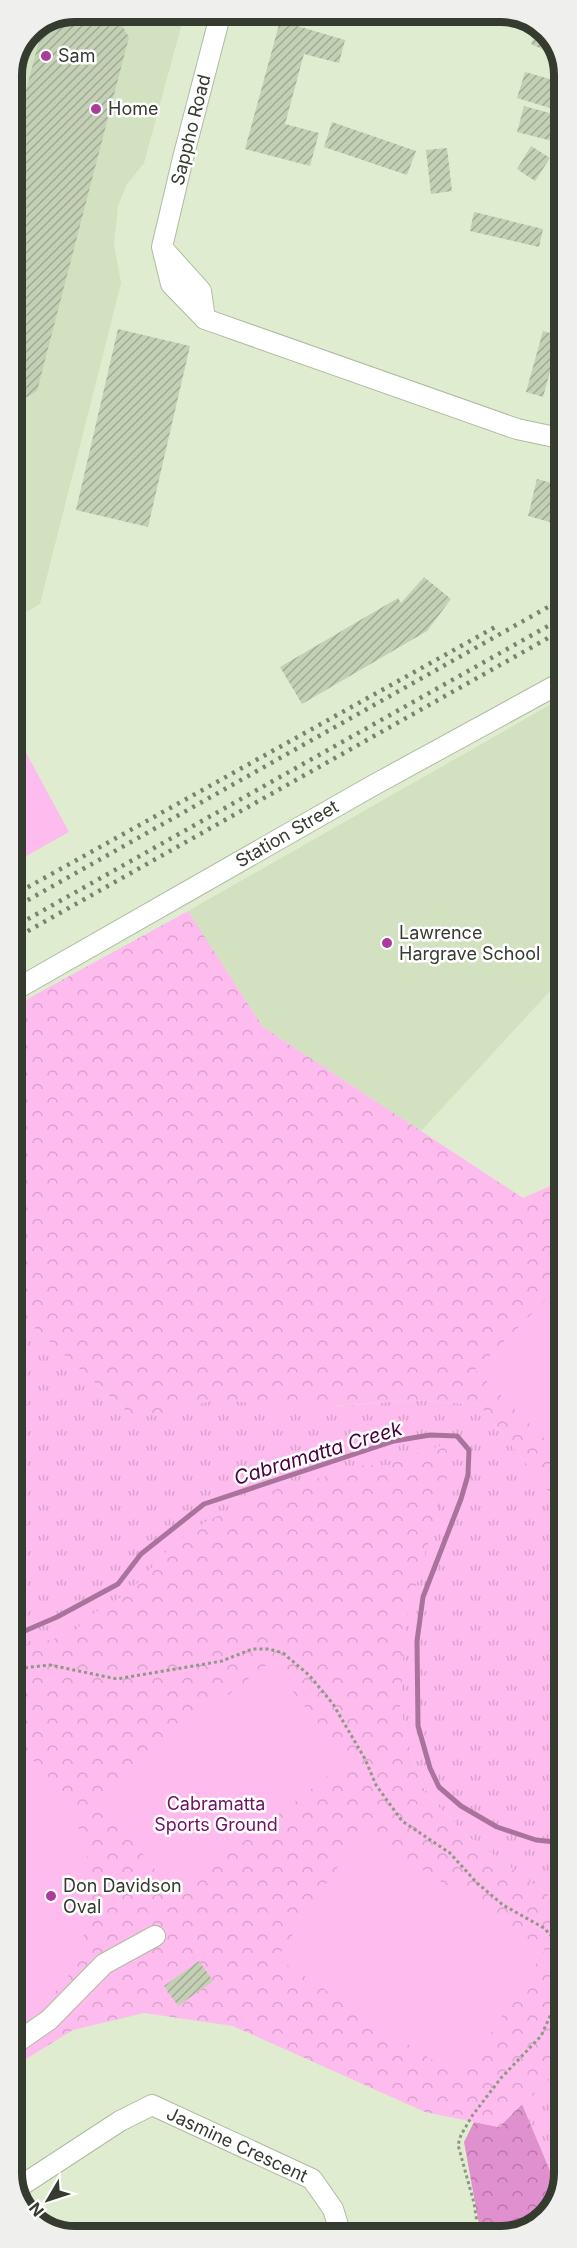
<svg xmlns="http://www.w3.org/2000/svg" width="577" height="2248" font-family="Inter,sans-serif">
	<defs>
		<pattern id="grass-tufts" width="24" height="20" patternUnits="userSpaceOnUse" patternTransform="scale(1.5)"><rect width="24" height="20" fill="#fdbced"/><path d="M3 7l-1-3M5 7V3M7 7l1-3M15 17l-1-3M17 17v-4M19 17l1-3" fill="none" stroke="#d9a2cc"/></pattern>
		<pattern id="forest-crowns" width="20" height="18" patternUnits="userSpaceOnUse" patternTransform="scale(1.5)"><rect width="20" height="18" fill="#e190cf"/><path d="M2 6a3 3 0 1 1 6 0M12 15a3 3 0 1 1 6 0" fill="none" stroke="#b777a8"/></pattern>
		<pattern id="park-crowns" width="20" height="18" patternUnits="userSpaceOnUse" patternTransform="scale(1.5)"><rect width="20" height="18" fill="#fdbced"/><path d="M2 6a3 3 0 1 1 6 0M12 15a3 3 0 1 1 6 0" fill="none" stroke="#d9a2cc"/></pattern>
		<pattern id="building-hatch" width="6" height="6" patternUnits="userSpaceOnUse" patternTransform="scale(1.5)"><rect width="6" height="6" fill="#c4d0b5"/><path d="M-1 1l2-2M0 6l6-6M5 7l2-2" fill="none" stroke="#a0aa94"/></pattern>
	</defs>
	<rect width="100%" height="100%" fill="#dfecd0"/>
	<g fill="#d2e1bf">
		<polygon points="76,12 185,12 144,163 127,184 118,206 114,244 121,283 40,604 12,620 12,75 31,30"/>
		<polygon points="564,697 564,976 421,1131 263,1027 188,911"/>
	</g>
	<g fill="url(#grass-tufts)">
		<polygon points="13,1309 135,1419 248,1372 337,1406 415,1400 479,1405 565,1512 565,1939 551,1897 466,1835 426,1794 413,1762 400,1706 30,1648 13,1652"/>
		<polygon points="565,2057 565,2173 558,2190 522,2104 563,2063"/>
	</g>
	<polygon fill="url(#forest-crowns)" points="522,2104 558,2190 549,2214 513,2235 481,2235 464,2142 474,2122 499,2127"/>
	<g fill="url(#park-crowns)">
		<polygon points="188,911 263,1027 523,1198 564,1180 565,1512 479,1405 415,1400 291,1409 221,1399 135,1419 13,1309 13,1007"/>
		<polygon points="446,1444 449,1471 406,1620 400,1706 413,1762 426,1794 466,1835 551,1897 565,1939 565,2057 563,2063 499,2127 425,2112 233,2026 144,2013 73,2030 13,2067 13,1652 72,1633 93,1614 129,1592 176,1541 207,1521 286,1485 328,1476 347,1466 389,1465 414,1454"/>
	</g>
	<g fill="#fdbced">
		<polygon points="12,727 69,832 12,864"/>
		<polygon points="565,1281 565,1459 475,1370"/>
		<polygon points="270,1662 347,1761 175,1895 98,1797"/>
		<polygon points="13,1747 39,1765 74,1812 90,1868 88,1923 69,1975 34,2018 13,2031"/>
		<polygon points="362,1830 545,1950 461,2079 277,1958"/>
	</g>
	<g fill="none" stroke-linecap="round" stroke-linejoin="round">
		<polyline stroke="#aa739c" stroke-width="5" points="13,1636 57,1617 118,1584 141,1554 204,1504 394,1441 430,1435 457,1436 469,1450 468,1475 461,1499 423,1597 417,1641 418,1726 430,1768 439,1787 461,1806 497,1827 536,1840 565,1843"/>
	</g>
	<g fill="url(#building-hatch)">
		<polygon points="76,12 113,12 129,37 37,391 12,406 12,143 43,26"/>
		<polygon points="280,21 345,40 339,63 304,54 285,124 319,133 310,166 245,149"/>
		<polygon points="539,27 546,30 561,58 531,44"/>
		<polygon points="525,72 564,83 564,99 560,111 517,98"/>
		<polygon points="524,106 564,117 564,144 517,132"/>
		<polygon points="332,122 416,151 407,175 324,147"/>
		<polygon points="531,146 550,158 535,181 517,169"/>
		<polygon points="447,148 452,191 431,194 426,150"/>
		<polygon points="474,212 543,229 539,247 470,231"/>
		<polygon points="118,329 190,346 148,527 76,510"/>
		<polygon points="543,331 560,336 543,397 526,392"/>
		<polygon points="537,479 564,486 564,526 528,516"/>
		<polygon points="424,577 451,599 427,631 302,704 280,667 398,598 401,603"/>
		<polygon points="199,1961 213,1981 178,2006 164,1986"/>
	</g>
	<g fill="none" stroke-linecap="round" stroke-linejoin="round">
		<defs>
			<g id="minor">
				<polyline points="221,12 183,158 162,247 171,284 205,319 517,429 564,439"/>
				<polyline points="166,252 201,291 205,319"/>
				<polyline points="13,991 372,786 564,681"/>
				<polyline points="13,2045 49,2020 104,1964 155,1936"/>
				<polyline points="16,2189 120,2121 152,2105 312,2179 333,2209 341,2235"/>
			</g>
		</defs>
		<use href="#minor" stroke="#b0bba1" stroke-width="22"/>
		<polyline stroke="#8f9884" stroke-width="3" stroke-dasharray="3 3" stroke-linecap="butt" points="13,1669 50,1665 117,1679 222,1661 252,1649 269,1649 283,1653 309,1675 333,1704 365,1759 376,1785 402,1821 450,1853 476,1882 503,1905 544,1928 554,1939 558,1988 551,2014 541,2036 501,2078 472,2116 461,2135 458,2145 474,2203 479,2235"/>
		<use href="#minor" stroke="#fff" stroke-width="20"/>
		<g stroke="#7a8270" stroke-width="4.5" stroke-dasharray="3 6" stroke-linecap="butt">
			<polyline points="12,896 497,626"/>
			<polyline points="12,909 564,598"/>
			<polyline points="12,928 564,617"/>
			<polyline points="12,940 564,629"/>
		</g>
	</g>
	<g fill="#ab3c99" stroke="#fff" stroke-width="2">
		<circle cx="46" cy="56" r="6"/>
		<circle cx="96" cy="109" r="6"/>
		<circle cx="387" cy="943" r="6"/>
		<circle cx="51" cy="1896" r="6"/>
	</g>
	<g text-anchor="middle" stroke-width="5" stroke-linejoin="round" paint-order="stroke">
		<g font-size="18" fill="#363b30" stroke="#fff" text-anchor="start">
			<text x="58" y="62">Sam</text>
			<text x="108" y="115">Home</text>
			<text x="399" y="939">Lawrence<tspan x="399" dy="21">Hargrave School</tspan></text>
			<text x="63" y="1892">Don Davidson<tspan x="63" dy="21">Oval</tspan></text>
		</g>
		<g font-size="18" fill="#363b30" stroke="#fff">
			<text transform="translate(191 130) rotate(-76)" y="6">Sappho Road</text>
			<text transform="translate(287 834) rotate(-30)" y="6">Station Street</text>
			<text transform="translate(237 2145) rotate(25)" y="6">Jasmine Crescent</text>
		</g>
		<g font-size="18" fill="#700f63" stroke="#fff">
			<text x="216" y="1810">Cabramatta<tspan x="216" dy="21">Sports Ground</tspan></text>
		</g>
		<g font-size="20" font-style="italic" fill="#4b0141" stroke="#fff">
			<text transform="translate(318 1453) rotate(-17)" y="7">Cabramatta Creek</text>
		</g>
	</g>
	<path d="M0 0H577V2248H0ZM75 22H501A53 53 0 0 1 554 75V2173A53 53 0 0 1 501 2226H75A53 53 0 0 1 22 2173V75A53 53 0 0 1 75 22Z" fill="#efefee" fill-rule="evenodd"/>
	<path fill="none" stroke="#363b30" stroke-width="8" d="M75 22H501A53 53 0 0 1 554 75V2173A53 53 0 0 1 501 2226H75A53 53 0 0 1 22 2173V75A53 53 0 0 1 75 22Z"/>
	<g transform="translate(48 2200) rotate(231)" stroke="#ffffff" stroke-width="4.5" paint-order="stroke">
	<path d="M0-4.5L10 22L0 15L-10 22Z" fill="#363b30"/>
	<text y="-9" font-size="16" font-weight="bold" text-anchor="middle" fill="#363b30">N</text>
	</g>
</svg>
